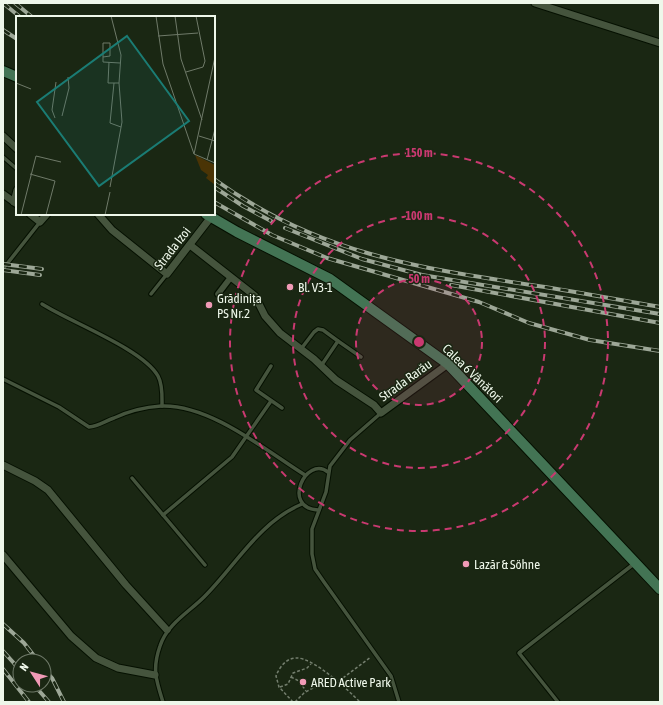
<svg xmlns="http://www.w3.org/2000/svg" width="663" height="705" font-family="'Asap Condensed',sans-serif">
	<rect width="100%" height="100%" fill="#1a2713"/>
	<g fill="none" stroke-linecap="round" stroke-linejoin="round">
		<defs>
			<g id="service">
				<polyline points="3,157 17,169"/>
				<polyline points="3,269 40,222"/>
				<polyline points="151,294 167,274"/>
				<path d="M42 304C70 322 143 349 158 376 163 385 162 397 162 406"/>
				<polyline points="301,349 314,332 318,329 323,330 338,341"/>
				<polyline points="271,366 256,390 282,408"/>
				<polyline points="321,366 338,341 361,357"/>
				<path d="M3 379 59 407 89 427C99 426 105 421 114 418 129 411 146 407 161 406 210 404 265 450 305 475"/>
				<polyline points="381,413 350,440 330,466 326,492 312,529 312,554 315,569 324,582 391,676 399,702"/>
				<polyline points="132,478 205,565"/>
				<path d="M318 510C281 508 306 455 328 472"/>
				<polyline points="163,515 232,457 271,401"/>
				<path d="M163 702C156 680 152 669 160 646 167 624 189 612 204 597 236 565 259 522 302 504"/>
				<polyline points="558,702 519,653 635,563"/>
			</g>
			<polyline id="pedestrian" points="218,294 231,277"/>
			<g id="minor">
				<polyline points="535,3 660,43"/>
				<polyline points="3,136 17,149"/>
				<polyline points="3,194 17,204"/>
				<polyline points="14,202 17,190"/>
				<polyline points="30,214 40,222 47,214"/>
				<polyline points="98,214 112,230 167,274 211,217"/>
				<polyline points="190,245 255,296 265,316 280,333 314,359 336,380 374,405 381,413 448,364"/>
				<polyline points="3,465 35,481 48,490 126,585 167,630"/>
				<polyline points="3,555 71,636 96,658 118,668 155,675"/>
			</g>
			<g id="secondary">
				<polyline points="3,71 17,77"/>
				<polyline points="206,214 237,232 330,279 448,364 660,589"/>
			</g>
		</defs>
		<use href="#service" stroke="#051001" stroke-width="5.5"/>
		<use href="#pedestrian" stroke="#051001" stroke-width="8"/>
		<use href="#minor" stroke="#051001" stroke-width="9"/>
		<use href="#secondary" stroke="#051001" stroke-width="12"/>
		<g stroke="#737e6d" stroke-width="1.5" stroke-dasharray="3 2" stroke-linecap="butt">
			<polyline points="291,677 299,681 306,691"/>
			<polyline points="280,687 288,684 293,673 307,668 311,664"/>
			<path d="M293 702 279 687 276 676C279 668 286 658 296 658 313 657 348 690 360 702"/>
			<polyline points="295,702 304,693 313,688 339,681 371,657"/>
		</g>
		<use href="#service" stroke="#45543d" stroke-width="3.5"/>
		<use href="#pedestrian" stroke="#45543d" stroke-width="5.5"/>
		<use href="#minor" stroke="#45543d" stroke-width="7"/>
		<use href="#secondary" stroke="#437454" stroke-width="10"/>
		<defs>
			<g id="rail">
				<polyline points="3,3 20,17"/>
				<polyline points="15,3 32,17"/>
				<polyline points="3,30 17,39"/>
				<path d="M214 179C316 253 417 268 538 286 578 292 619 300 660 307"/>
				<polyline points="214,187 243,206 271,221"/>
				<polyline points="214,202 272,235 327,258 479,302 529,323 590,340 660,351"/>
				<polyline points="285,228 362,259 422,275 660,314"/>
				<polyline points="3,264 42,269"/>
				<polyline points="3,270 40,275"/>
				<polyline points="451,285 660,323"/>
				<polyline points="3,624 24,643 38,661"/>
				<polyline points="3,651 20,670"/>
				<polyline points="3,669 29,702"/>
				<polyline points="44,669 52,678 64,702"/>
				<polyline points="34,685 49,702"/>
			</g>
		</defs>
		<use href="#rail" stroke="#9da797" stroke-width="4"/>
		<use href="#rail" stroke="#1a2713" stroke-width="2.5" stroke-dasharray="8" stroke-linecap="butt"/>
	</g>
	<circle cx="419" cy="342" r="63" fill="#c93970" fill-opacity=".12"/>
	<g fill="none" stroke="#c93970" stroke-width="2" stroke-dasharray="7 5">
		<circle cx="419" cy="342" r="63"/>
		<circle cx="419" cy="342" r="126"/>
		<circle cx="419" cy="342" r="189"/>
	</g>
	<g fill="#f09ab6" stroke="#1a2713" stroke-width="1.5">
		<circle cx="290" cy="287" r="4"/>
		<circle cx="209" cy="305" r="4"/>
		<circle cx="466" cy="564" r="4"/>
		<circle cx="303" cy="682" r="4"/>
	</g>
	<g text-anchor="middle" stroke-width="3" stroke-linejoin="round" paint-order="stroke">
		<g font-size="13" fill="#eef7ea" stroke="#1a2713">
			<text transform="translate(172 248) rotate(-52)" y="5">Strada Izoi</text>
			<text transform="translate(473 373) rotate(44)" y="5">Calea 6 Vânători</text>
			<text transform="translate(405 380) rotate(-36)" y="5">Strada Rarău</text>
		</g>
		<g font-size="13" fill="#eef7ea" stroke="#1a2713" text-anchor="start">
			<text x="298" y="292">Bl. V3-1</text>
			<text x="217" y="303">Grădinița<tspan x="217" dy="15">PS Nr.2</tspan></text>
			<text x="474" y="569">Lazăr &amp; Söhne</text>
			<text x="311" y="687">ARED Active Park</text>
		</g>
	</g>
	<g transform="translate(16 16)">
		<rect width="199" height="199" fill="#1a2713"/>
		<path d="M179 139 199 149V169L190 162 192 159 185 154Z" fill="#4a3405"/>
		<path fill="none" stroke="#6f7a69" stroke-width="1" d="M140 0 147 48 178 138M159 0 165 43 186 104M180 0 189 45M142 20 182 17M87 41 94 40V27H87V46L104 47M93 46 92 67H103M170 56 187 51 189 45M0 67 15 73M98 67 94 107 105 111M46 100 53 72 52 61M39 102 36 94 40 66M183 120 199 125M178 138 199 41M178 138 199 147M191 144 199 113M14 158 39 165 30 199M94 171 106 106 103 67 105 39 95 0M5 199 20 140 45 146M89 199 94 176"/>
		<path fill="#1a7c74" fill-opacity="0.15" stroke="#1a7c74" stroke-width="2" d="M111 20 173 105 83 170 21 86Z"/>
		<rect width="199" height="199" fill="none" stroke="#eef7ea" stroke-width="2"/>
	</g>
	<circle cx="419" cy="342" r="6" fill="#c93970" stroke="#1a2713" stroke-width="2"/>
	<g font-size="12" text-anchor="middle" font-weight="bold" fill="#c93970" stroke="#1a2713" stroke-width="3" stroke-linejoin="round" paint-order="stroke">
		<text x="419" y="157">150 m</text>
		<text x="419" y="220">100 m</text>
		<text x="419" y="283">50 m</text>
	</g>
	<rect width="663" height="705" fill="none" stroke="#eef7ea" stroke-width="8"/>
	<g transform="translate(32 673) rotate(306)"><circle r="19" fill="#1a2713" stroke="#6f7a69"/>
	<path d="M0-3L7 15L0 10L-7 15Z" fill="#f09ab6"/>
	<text y="-6" font-size="11" font-weight="bold" text-anchor="middle" fill="#eef7ea">N</text>
	</g>
</svg>
